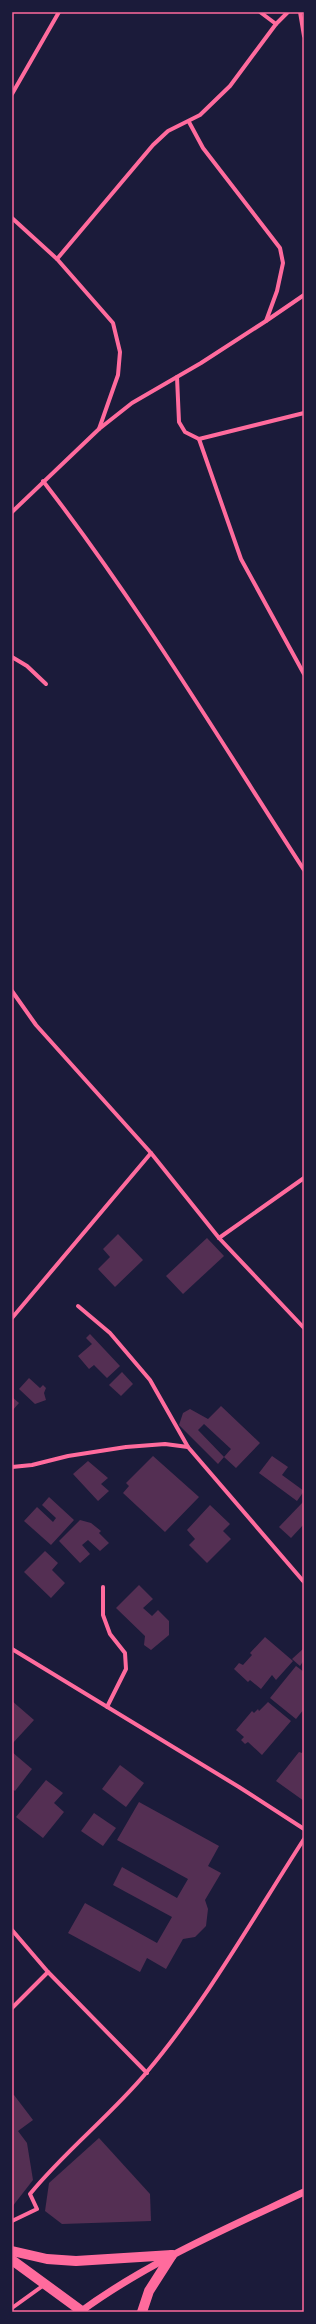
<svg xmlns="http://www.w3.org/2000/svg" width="316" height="2324" font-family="Barlow,sans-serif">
	<rect width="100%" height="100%" fill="#1b1b3a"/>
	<g fill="#542f53">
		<polygon points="118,1234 143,1260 115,1287 98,1269 110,1257 103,1249"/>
		<polygon points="207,1238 224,1256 183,1294 166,1276"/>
		<polygon points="90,1334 120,1366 107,1378 94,1365 89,1369 78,1356 92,1344 86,1338"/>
		<polygon points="122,1372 133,1384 121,1396 109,1385"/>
		<polygon points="29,1378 40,1388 43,1385 46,1388 44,1393 46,1400 35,1404 19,1389"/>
		<polygon points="12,1397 19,1403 12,1411"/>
		<polygon points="221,1406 260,1443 236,1468 224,1457 231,1449 204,1424 198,1430 224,1457 218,1464 179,1425 183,1413 190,1409 208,1419"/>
		<polygon points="153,1456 199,1497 165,1532 123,1493 129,1486 126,1483"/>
		<polygon points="272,1456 288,1467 282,1475 304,1491 297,1501 259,1473"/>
		<polygon points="88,1461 108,1478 101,1484 109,1491 98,1501 73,1474"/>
		<polygon points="49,1497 74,1520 51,1545 24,1521 37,1507 53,1522 56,1518 42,1505"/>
		<polygon points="304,1501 304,1524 291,1538 279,1527"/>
		<polygon points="210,1505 230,1524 223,1531 231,1539 207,1563 189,1545 195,1539 187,1530"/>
		<polygon points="80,1520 91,1523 101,1531 99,1533 109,1543 100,1551 88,1540 82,1545 90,1554 80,1563 59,1541"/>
		<polygon points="45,1551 58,1563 52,1570 65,1583 51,1598 24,1572"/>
		<polygon points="139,1585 153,1599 143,1608 152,1616 158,1610 169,1621 169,1635 151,1650 144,1645 145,1636 116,1608"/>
		<polygon points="265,1637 293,1661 276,1680 272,1675 261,1689 250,1680 248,1682 234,1669 239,1663 243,1665 252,1655 250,1653"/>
		<polygon points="304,1648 304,1660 300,1666 292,1659"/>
		<polygon points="296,1666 304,1672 304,1709 296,1719 270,1698"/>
		<polygon points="12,1701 34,1720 12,1744"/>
		<polygon points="268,1702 291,1721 262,1755 248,1742 245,1744 241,1740 244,1737 236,1730 252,1711 254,1713 258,1709 259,1711"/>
		<polygon points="304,1750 304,1801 276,1781 299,1752 302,1753"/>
		<polygon points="12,1752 32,1769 15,1791 12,1789"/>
		<polygon points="120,1765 144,1783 126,1807 102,1789"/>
		<polygon points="46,1780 63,1793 54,1803 64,1812 43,1838 16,1817"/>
		<polygon points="139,1802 219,1846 208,1866 221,1873 205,1900 208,1909 206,1926 195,1937 183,1939 166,1969 147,1958 140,1972 68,1933 85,1903 157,1943 172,1917 113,1885 122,1867 177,1898 188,1879 117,1840"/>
		<polygon points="94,1813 116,1828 103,1846 81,1831"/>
		<polygon points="14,2095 33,2120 18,2131 27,2143 33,2180 12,2207 12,2096"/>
		<polygon points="99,2138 150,2194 151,2221 62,2224 45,2211 49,2183"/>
	</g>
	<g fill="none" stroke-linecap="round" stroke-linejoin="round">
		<g stroke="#ff6b9d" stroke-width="4">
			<polyline points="260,12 276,24"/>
			<polyline points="300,12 304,36"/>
			<polyline points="12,94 59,12"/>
			<polyline points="12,218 57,259"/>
			<polyline points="266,321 304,295"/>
			<polyline points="177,377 179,422 185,432 199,439 304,413"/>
			<polyline points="99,429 118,375 120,352 113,323 57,259 153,145 168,131 200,115 230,86 276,24 288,12"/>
			<polyline points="199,439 241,559 304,674"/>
			<path d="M43 481C139 605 219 739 304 870"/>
			<polyline points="12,512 99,429 132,403 201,363 266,321 277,291 283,263 280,248 203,148 189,122"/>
			<polyline points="12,657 27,666 46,684"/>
			<polyline points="12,991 36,1025 151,1153 219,1238 304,1328"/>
			<polyline points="219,1238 304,1178"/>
			<polyline points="78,1306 110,1333 150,1380 188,1447"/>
			<polyline points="12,1318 151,1153"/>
			<polyline points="12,1467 32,1465 68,1456 126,1447 165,1444 188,1447 304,1582"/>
			<polyline points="103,1587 103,1615 110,1634 125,1653 126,1669 107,1707"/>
			<polyline points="12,1649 239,1787 304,1829"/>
			<polyline points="12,1930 48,1972 147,2073"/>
			<polyline points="12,2008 48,1972"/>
			<path d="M12 2221 37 2209 30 2194C65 2151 110 2116 146 2073 206 2002 253 1918 304 1839"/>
			<polyline points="12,2308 44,2285"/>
		</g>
		<path stroke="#ff6b9d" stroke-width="7" d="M80 2312C148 2262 228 2228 304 2192"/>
		<g stroke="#ff6b9d" stroke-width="10">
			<polyline points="12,2251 47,2259 76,2261 172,2255"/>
			<polyline points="12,2260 83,2312"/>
			<polyline points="142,2312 149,2291 172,2255"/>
		</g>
	</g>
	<rect width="316" height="2324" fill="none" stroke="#1b1b3a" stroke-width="26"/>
	<rect x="13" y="13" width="290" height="2298" fill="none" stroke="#ff6b9d" stroke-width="1.5"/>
</svg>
